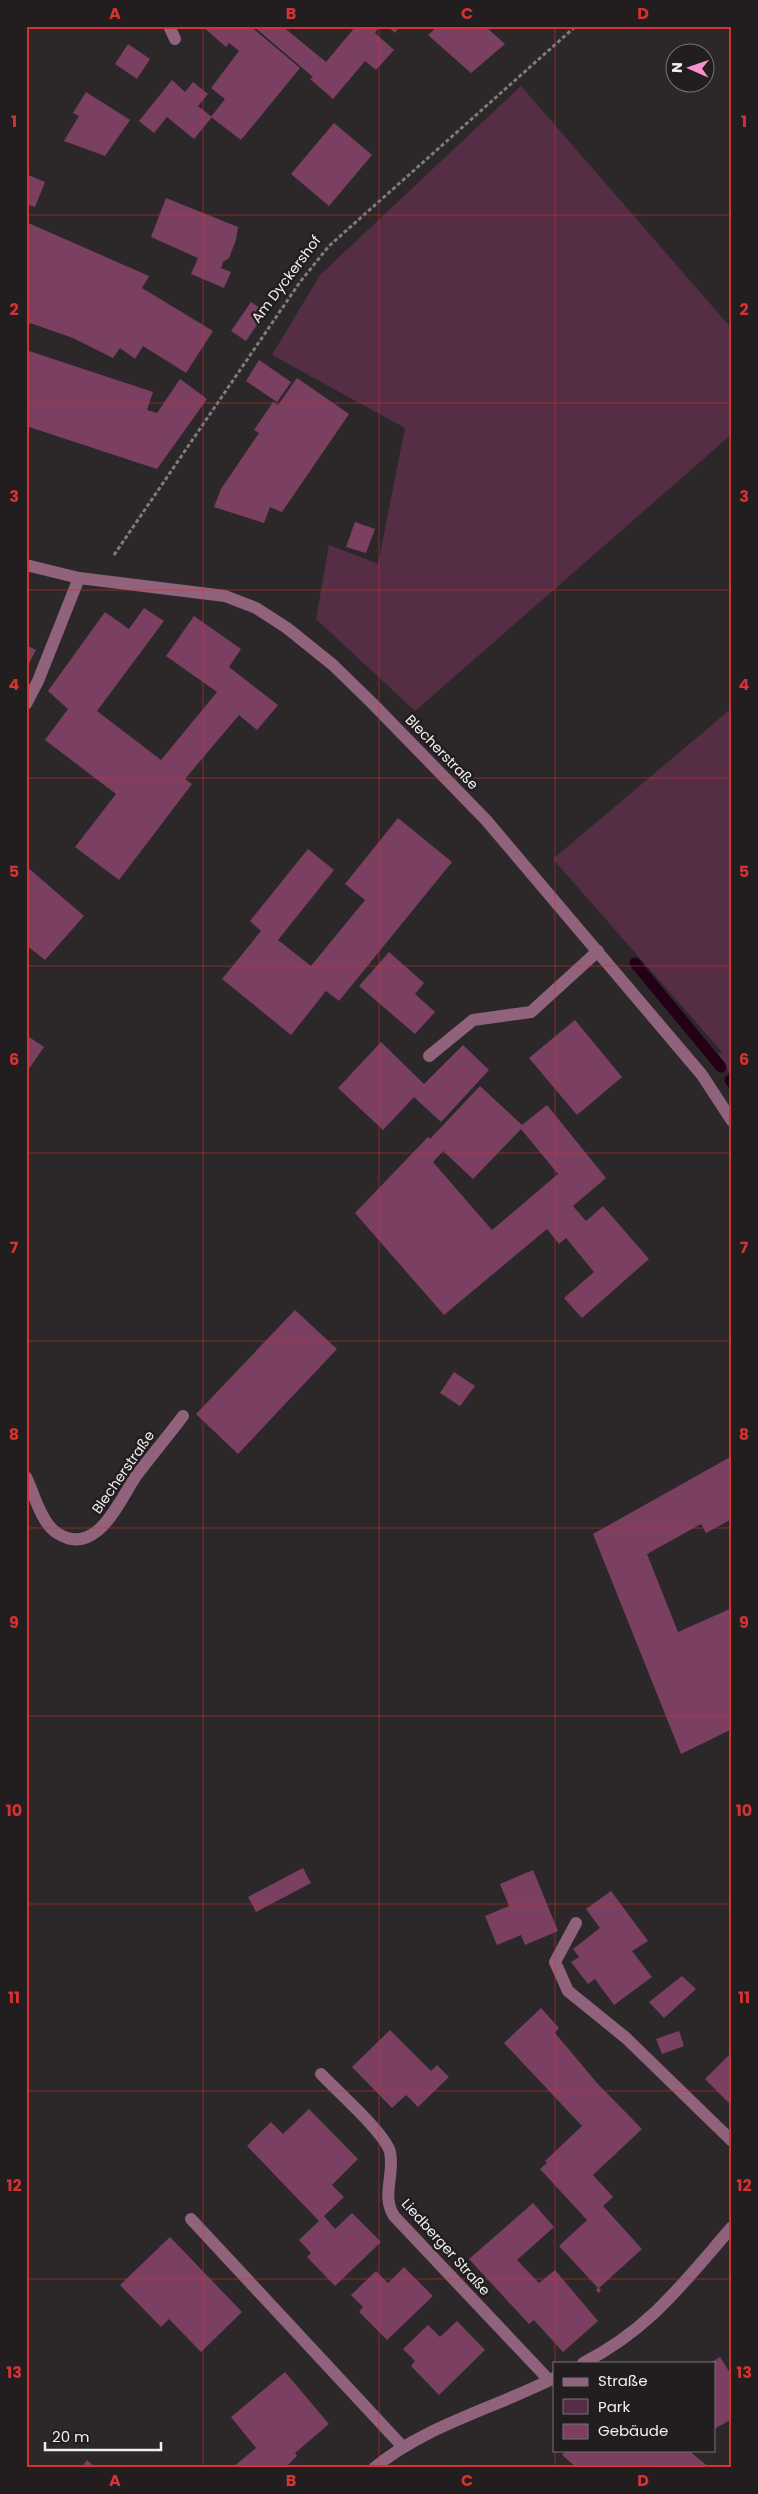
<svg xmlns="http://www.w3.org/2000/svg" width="758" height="2494" font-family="Poppins,sans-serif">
	<rect width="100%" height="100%" fill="#2c282a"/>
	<g fill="#552e45">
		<polygon points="521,86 732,329 732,434 415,711 316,619 329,545 378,564 405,428 272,355 320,275"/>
		<polygon points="732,708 732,1078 718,1053 723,1053 553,859"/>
	</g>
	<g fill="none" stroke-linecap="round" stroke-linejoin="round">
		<g stroke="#230016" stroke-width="11">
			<polyline points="635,963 721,1067"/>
			<polyline points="730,1080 732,1083"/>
		</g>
	</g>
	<g fill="#7b3f62" fill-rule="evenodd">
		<polygon points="202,26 250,26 300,68 241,140 211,117 225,99 211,88 239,51 229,43 226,47"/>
		<polygon points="253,26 282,26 326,62 356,26 380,26 375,33 394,50 376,70 365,61 333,99 310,79 313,77"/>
		<polygon points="387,26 400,26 395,33"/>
		<polygon points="438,26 485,26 505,44 471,73 428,35"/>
		<polygon points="128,44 150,59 137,79 115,64"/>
		<polygon points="172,80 185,92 193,82 208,94 198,106 212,117 194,139 167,117 154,133 139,121"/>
		<polygon points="86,92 130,120 105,156 64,141 79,116 73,113"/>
		<polygon points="334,123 372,155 329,206 291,174"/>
		<polygon points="26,174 45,182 35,207 26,204"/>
		<polygon points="166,198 238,227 236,240 229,258 223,262 221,268 231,272 224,288 191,274 198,258 151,237"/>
		<polygon points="26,222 149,276 142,288 213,331 186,373 143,346 135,359 120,348 113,358 73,338 30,323 26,332"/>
		<polygon points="251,302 266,312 246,341 231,331"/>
		<polygon points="26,350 153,392 147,410 157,413 180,379 207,399 157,469 26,426"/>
		<polygon points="259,360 291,382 277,402 246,381"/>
		<polygon points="297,378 349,414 282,512 270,507 264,523 214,507 221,489 259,433 254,430 273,402 278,405"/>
		<polygon points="355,522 375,529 366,553 346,547"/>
		<polygon points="144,608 164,621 97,711 161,760 217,692 166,656 194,616 241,649 229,667 278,705 257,730 239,715 185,779 192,784 119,880 75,847 116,794 45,740 68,709 48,691 105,612 129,629"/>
		<polygon points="26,645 36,650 26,669"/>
		<polygon points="398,818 452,862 339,1001 326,991 291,1035 222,979 261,931 250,921 308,849 334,870 278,940 311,966 365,900 345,884"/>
		<polygon points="26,866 84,916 45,960 26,945"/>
		<polygon points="389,952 424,983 415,994 435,1012 415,1034 359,986"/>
		<polygon points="575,1020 622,1077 577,1115 529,1058"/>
		<polygon points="26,1035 44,1047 26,1073"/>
		<polygon points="381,1042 424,1084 463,1045 489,1070 441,1122 414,1097 383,1130 338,1088"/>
		<path d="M480 1086 522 1125 547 1105 606 1178 573 1206 586 1221 603 1206 649 1259 582 1318 564 1298 594 1272 566 1238 559 1244 547 1229 444 1315 355 1213 428 1137 430 1139ZM521 1129 558 1174 492 1230 433 1162 443 1151 473 1179Z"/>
		<polygon points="295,1310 337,1349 238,1454 196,1414"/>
		<polygon points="454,1372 475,1386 460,1406 440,1393"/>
		<polygon points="732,1456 732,1519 706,1533 701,1524 647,1554 678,1632 732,1608 732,1729 681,1754 593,1534"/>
		<polygon points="303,1868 311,1883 256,1912 248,1897"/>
		<polygon points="533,1870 558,1931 525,1945 521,1935 497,1945 485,1916 509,1906 500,1884"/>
		<polygon points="611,1891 648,1941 632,1951 652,1977 614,2005 595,1979 588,1984 571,1962 579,1957 573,1949 600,1928 586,1909"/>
		<polygon points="682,1976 696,1989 664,2018 649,2002"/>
		<polygon points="541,2008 559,2028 555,2033 597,2083 642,2129 593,2175 613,2197 603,2206 642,2249 599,2288 601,2290 599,2293 596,2290 598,2288 559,2246 587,2220 540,2169 547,2163 545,2161 582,2126 504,2043"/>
		<polygon points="390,2030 431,2071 437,2065 449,2077 418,2107 406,2095 392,2108 352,2067"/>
		<polygon points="679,2031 684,2046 662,2054 656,2039"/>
		<polygon points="732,2052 732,2106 705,2079"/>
		<polygon points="309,2109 358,2159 332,2185 344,2197 324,2216 335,2229 352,2213 381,2242 335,2286 307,2257 311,2253 299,2240 319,2221 247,2146 271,2122 283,2134"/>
		<polygon points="533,2203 554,2227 517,2260 539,2283 555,2270 598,2321 563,2352 534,2320 529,2324 469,2259"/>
		<polygon points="170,2237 242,2312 201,2352 169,2319 161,2327 120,2285"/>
		<polygon points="404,2267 433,2296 387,2340 359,2312 363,2307 351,2295 376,2271 388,2283"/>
		<polygon points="457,2321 485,2350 439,2395 411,2366 415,2361 403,2349 428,2325 440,2337"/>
		<polygon points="720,2357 732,2376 732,2419 714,2429 714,2363 710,2363"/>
		<polygon points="285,2372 329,2424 295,2453 297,2456 285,2468 232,2468 256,2448 231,2417"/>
		<polygon points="566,2450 688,2450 710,2468 577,2468 562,2455"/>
		<polygon points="87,2460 96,2468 81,2468"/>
	</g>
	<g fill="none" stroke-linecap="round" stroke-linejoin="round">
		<polyline stroke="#7e7b7d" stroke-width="3" stroke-dasharray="4 2.5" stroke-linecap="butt" points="114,555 300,282 329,246 576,26"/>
		<g stroke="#90627c" stroke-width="12">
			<polyline points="169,26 175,39"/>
			<polyline points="26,704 38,681 79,578"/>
			<polyline points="429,1056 473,1020 531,1012 598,951"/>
			<path d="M26 1477C34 1493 41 1523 57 1533 97 1559 120 1499 136 1476 151 1456 168 1436 183 1416"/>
			<polyline points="576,1923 555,1962 568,1991 626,2038 732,2141"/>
			<polyline points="191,2219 403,2447"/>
		</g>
		<g stroke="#90627c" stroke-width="12">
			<polyline points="26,565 79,578 225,596 256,608 287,628 333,665 373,704 486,820 702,1075 732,1121"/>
			<path d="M321 2074C337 2091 385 2133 390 2152 395 2174 381 2196 394 2216L549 2380"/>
			<path d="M583 2363C650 2329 684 2282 732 2227"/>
			<path d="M374 2468C426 2425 495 2408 554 2378"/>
		</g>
	</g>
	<path fill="none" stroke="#d73232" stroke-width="1" stroke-opacity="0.55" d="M203 26V2468M379 26V2468M555 26V2363M26 215H732M26 403H732M26 590H732M26 778H732M26 966H732M26 1153H732M26 1341H732M26 1528H732M26 1716H732M26 1904H732M26 2091H732M26 2279H732M555 2450V2468"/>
	<g text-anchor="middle" stroke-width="5" stroke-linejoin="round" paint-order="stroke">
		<g font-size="14" fill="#f2eff1" stroke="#221e20">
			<text transform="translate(286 279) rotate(-53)" y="5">Am Dyckershof</text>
			<text transform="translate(442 752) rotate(46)" y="5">Blecherstraße</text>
			<text transform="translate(123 1472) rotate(-55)" y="5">Blecherstraße</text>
			<text transform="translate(446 2247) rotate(48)" y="5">Liedberger Straße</text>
		</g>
	</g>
	<rect width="758" height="2494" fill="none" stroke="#221e20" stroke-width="55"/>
	<rect x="553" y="2362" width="162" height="90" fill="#221e20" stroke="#757274"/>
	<rect x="563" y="2378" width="25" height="8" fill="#90627c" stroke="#757274"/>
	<text x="598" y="2386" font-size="15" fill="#f2eff1">Straße</text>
	<rect x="563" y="2399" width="25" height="15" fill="#552e45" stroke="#757274"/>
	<text x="598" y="2412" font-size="15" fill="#f2eff1">Park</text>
	<rect x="563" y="2424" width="25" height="15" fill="#7b3f62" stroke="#757274"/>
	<text x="598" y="2436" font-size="15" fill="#f2eff1">Gebäude</text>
	<g transform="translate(690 68) rotate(272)"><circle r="24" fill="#221e20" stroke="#757274"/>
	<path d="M0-4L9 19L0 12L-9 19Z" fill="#f890cc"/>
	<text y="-8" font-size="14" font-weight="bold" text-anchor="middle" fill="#f2eff1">N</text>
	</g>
	<path d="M45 2442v8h116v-8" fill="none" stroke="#f2eff1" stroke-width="2.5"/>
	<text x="52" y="2442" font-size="15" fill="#f2eff1" stroke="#221e20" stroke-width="4" paint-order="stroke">20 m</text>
	<rect x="28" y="28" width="702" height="2438" fill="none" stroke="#d73232" stroke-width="2"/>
	<g font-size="16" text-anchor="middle" font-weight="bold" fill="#d73232">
		<text x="115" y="19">A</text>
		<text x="291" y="19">B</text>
		<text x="467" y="19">C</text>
		<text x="643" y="19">D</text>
		<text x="14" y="127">1</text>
		<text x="744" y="127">1</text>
		<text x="14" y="315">2</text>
		<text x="744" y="315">2</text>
		<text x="14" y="502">3</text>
		<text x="744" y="502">3</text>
		<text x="14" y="690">4</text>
		<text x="744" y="690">4</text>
		<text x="14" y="877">5</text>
		<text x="744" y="877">5</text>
		<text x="14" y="1065">6</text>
		<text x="744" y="1065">6</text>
		<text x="14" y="1253">7</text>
		<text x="744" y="1253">7</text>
		<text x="14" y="1440">8</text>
		<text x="744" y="1440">8</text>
		<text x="14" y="1628">9</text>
		<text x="744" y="1628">9</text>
		<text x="14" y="1816">10</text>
		<text x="744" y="1816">10</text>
		<text x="14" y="2003">11</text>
		<text x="744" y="2003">11</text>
		<text x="14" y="2191">12</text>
		<text x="744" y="2191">12</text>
		<text x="14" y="2378">13</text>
		<text x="744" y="2378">13</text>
		<text x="115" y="2486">A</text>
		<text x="291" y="2486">B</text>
		<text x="467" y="2486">C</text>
		<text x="643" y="2486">D</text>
	</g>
</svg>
